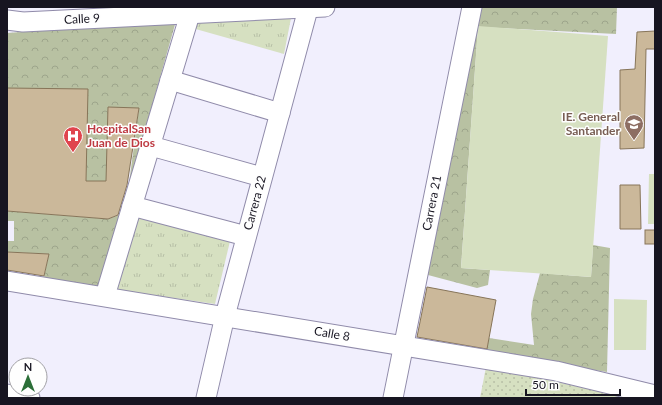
<svg xmlns="http://www.w3.org/2000/svg" width="662" height="405" font-family="Lato,sans-serif">
	<defs>
		<pattern id="grass-dots" width="8" height="8" patternUnits="userSpaceOnUse"><rect width="8" height="8" fill="#d6e0c1"/><path d="M2 2h.1M6 6h.1" fill="none" stroke="#b7bfa6" stroke-width="1.8" stroke-linecap="round"/></pattern>
		<pattern id="forest-crowns" width="20" height="18" patternUnits="userSpaceOnUse"><rect width="20" height="18" fill="#b8c1a2"/><path d="M2 6a3 3 0 1 1 6 0M12 15a3 3 0 1 1 6 0" fill="none" stroke="#9da58b"/></pattern>
		<pattern id="park-tufts" width="24" height="20" patternUnits="userSpaceOnUse"><rect width="24" height="20" fill="#d6e0c1"/><path d="M3 7l-1-3M5 7V3M7 7l1-3M15 17l-1-3M17 17v-4M19 17l1-3" fill="none" stroke="#b7bfa6"/></pattern>
	</defs>
	<rect width="100%" height="100%" fill="#f1effd"/>
	<polygon fill="url(#grass-dots)" points="486,367 632,398 480,398"/>
	<g fill="url(#forest-crowns)">
		<polygon points="478,7 617,7 616,34 478,27 461,268 490,270 488,285 477,288 428,275"/>
		<polygon points="176,21 128,191 139,108 106,181 7,181 7,33"/>
		<polygon points="7,211 108,219 122,214 99,291 44,277 49,254 7,252 7,241 14,241 14,221 7,221"/>
		<polygon points="593,245 610,248 607,372 486,353 489,338 534,345 531,314 533,299 540,273 591,277"/>
	</g>
	<g fill="url(#park-tufts)">
		<polygon points="291,18 284,54 192,28 196,20"/>
		<polygon points="135,217 231,237 215,304 112,289"/>
	</g>
	<g fill="#d6e0c1">
		<polygon points="478,26 608,36 591,277 461,268"/>
		<polygon points="649,174 655,174 655,224 648,224"/>
		<polygon points="614,299 647,300 646,350 614,350"/>
	</g>
	<g fill="#cbb89a" stroke="#877559">
		<polygon points="655,31 655,49 646,49 644,148 620,149 620,70 635,69 637,32"/>
		<polygon points="7,88 88,89 86,181 106,181 108,107 139,108 127,185 118,215 108,219 7,211"/>
		<polygon points="620,185 640,185 641,229 620,229"/>
		<rect x="645" y="230" width="10" height="14"/>
		<polygon points="7,252 49,254 44,276 7,270"/>
		<polygon points="427,287 496,300 487,349 417,337"/>
	</g>
	<g fill="none" stroke-linecap="round" stroke-linejoin="round">
		<defs>
			<g id="minor">
				<polyline points="7,20 23,22 325,7"/>
				<polyline points="170,80 280,113"/>
				<polyline points="151,146 262,177"/>
				<polyline points="132,206 246,236"/>
				<polyline points="7,281 556,371 655,395"/>
				<polyline points="105,296 190,14"/>
				<polyline points="7,394 30,398"/>
				<polyline points="206,398 225,316 308,9"/>
				<polyline points="393,398 472,7"/>
			</g>
		</defs>
		<use href="#minor" stroke="#908baa" stroke-width="21"/>
		<use href="#minor" stroke="#fff" stroke-width="19"/>
	</g>
	<defs>
		<symbol id="school-pin" viewBox="-11 -11 22 30"><path d="M0 17L-7.5 6A9.5 9.5 0 1 1 7.5 6Z" fill="#8d6e63" stroke="#fefefe"/><path d="M0-5L7-2L0 1L-7-2ZM-4 1L0 2.5L4 1V4Q0 6-4 4Z" fill="#fff"/></symbol>
		<symbol id="hospital-pin" viewBox="-11 -11 22 30"><path d="M0 17L-7.5 6A9.5 9.5 0 1 1 7.5 6Z" fill="#e0444e" stroke="#fefefe"/><path d="M-5-5h3v3.5h4V-5h3V5h-3V1.5h-4V5h-3Z" fill="#fff"/></symbol>
	</defs>
	<g fill-rule="evenodd">
		<use href="#school-pin" x="623" y="113" width="22" height="30"/>
		<use href="#hospital-pin" x="62" y="125" width="22" height="30"/>
	</g>
	<g text-anchor="middle" stroke-width="3" stroke-linejoin="round" paint-order="stroke">
		<g font-size="12" fill="#171521" stroke="#fefefe">
			<text transform="translate(82 19) rotate(-3)" y="4">Calle 9</text>
			<text transform="translate(255 203) rotate(-75)" y="4">Carrera 22</text>
			<text transform="translate(432 203) rotate(-79)" y="4">Carrera 21</text>
			<text transform="translate(332 334) rotate(10)" y="4">Calle 8</text>
		</g>
		<g font-size="12" font-weight="bold" fill="#785e54" stroke="#fefefe" text-anchor="end">
			<text x="620" y="121">IE. General<tspan x="620" dy="14">Santander</tspan></text>
		</g>
		<g font-size="12" font-weight="bold" fill="#be3a42" stroke="#fefefe" text-anchor="start">
			<text x="87" y="133">HospitalSan<tspan x="87" dy="14">Juan de Dios</tspan></text>
		</g>
	</g>
	<rect width="662" height="405" fill="none" stroke="#171521" stroke-width="16"/>
	<g transform="translate(28 377)"><circle r="19" fill="#fefefe" stroke="#a2a1a6"/>
	<path d="M0-3L7 15L0 10L-7 15Z" fill="#2b6e38"/>
	<text y="-6" font-size="11" font-weight="bold" text-anchor="middle" fill="#171521">N</text>
	</g>
	<path d="M526 389v6h94v-6" fill="none" stroke="#171521" stroke-width="2"/>
	<text x="532" y="389" font-size="12" fill="#171521" stroke="#fefefe" stroke-width="3" paint-order="stroke">50 m</text>
</svg>
